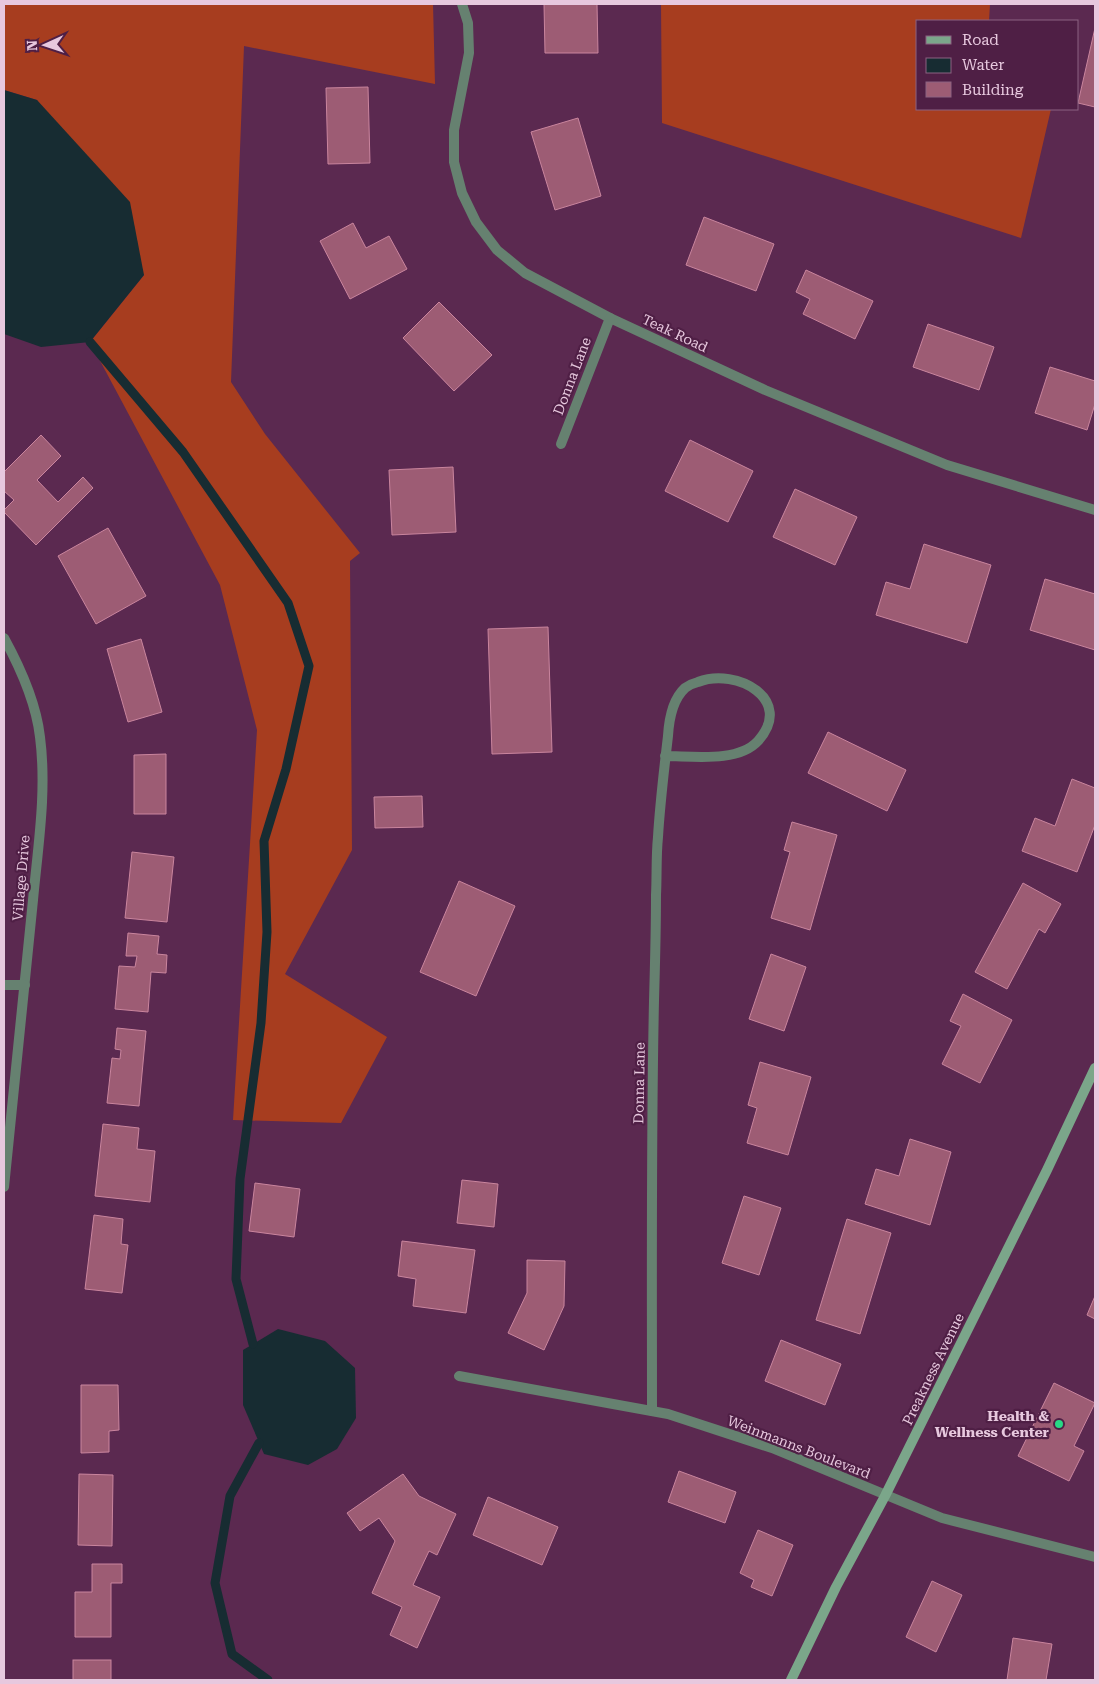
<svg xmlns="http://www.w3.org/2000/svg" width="1099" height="1684" font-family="'Roboto Serif',serif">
	<rect width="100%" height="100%" fill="#5b2950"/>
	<g fill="#a73d1f">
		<polygon points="4,4 433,4 435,84 244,46 231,382 265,434 360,553 350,561 352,850 285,974 387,1037 341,1123 233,1120 257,730 220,585 90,342 144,275 37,100 4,90"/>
		<polygon points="661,4 990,4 989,21 918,21 918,109 1051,109 1021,238 662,123"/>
	</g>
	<g fill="#172c32">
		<polygon points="4,90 37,100 130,202 144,275 90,342 41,347 4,334"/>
		<polygon points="278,1329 325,1341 355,1368 356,1418 337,1449 308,1465 264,1454 243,1405 243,1350"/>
	</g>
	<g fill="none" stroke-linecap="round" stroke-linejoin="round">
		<g stroke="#172c32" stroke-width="9">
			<polyline points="90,342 183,452 288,603 309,666 286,769 264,841 267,932 261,1023 240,1179 236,1279 253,1344"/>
			<polyline points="259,1443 230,1496 215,1583 232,1654 268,1680"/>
		</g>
	</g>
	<g fill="#9d5c74" stroke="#ca859e">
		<polygon points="544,4 597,4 598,53 545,53"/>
		<polygon points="1095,28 1095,107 1078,103"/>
		<polygon points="368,87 370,163 328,164 326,88"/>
		<polygon points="578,118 601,196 555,210 531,132"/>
		<polygon points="704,217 774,244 756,291 686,265"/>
		<polygon points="353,223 366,248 389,236 407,269 350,299 320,241"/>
		<polygon points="806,270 873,301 855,339 803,314 810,299 796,292"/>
		<polygon points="439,302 492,355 454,391 403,338"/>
		<polygon points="928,324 994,347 979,390 913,367"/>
		<polygon points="1050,367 1095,381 1095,404 1087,430 1035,413"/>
		<polygon points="41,435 61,456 37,480 58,502 83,477 93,488 36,545 4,512 4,510 14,500 4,491 4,472"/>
		<polygon points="690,440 753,471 728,522 665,491"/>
		<polygon points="453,467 456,532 392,535 389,470"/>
		<polygon points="795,489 857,517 835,565 773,537"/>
		<polygon points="108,528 146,596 96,624 58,556"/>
		<polygon points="924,544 991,565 967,643 876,615 886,582 910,589"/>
		<polygon points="1045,579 1095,594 1095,650 1030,630"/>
		<polygon points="548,627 552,752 492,754 488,629"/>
		<polygon points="141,639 162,712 128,722 107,649"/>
		<polygon points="828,732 906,770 887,811 808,773"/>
		<polygon points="166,754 166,814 134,814 134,755"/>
		<polygon points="1072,779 1095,788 1095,825 1077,872 1022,851 1035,818 1055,826"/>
		<polygon points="422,796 423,827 375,828 374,797"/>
		<polygon points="792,822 837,835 810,930 771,918 790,852 784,850"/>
		<polygon points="132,852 174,857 167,922 125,918"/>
		<polygon points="459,881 515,906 476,996 420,972"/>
		<polygon points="1023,883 1061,904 1045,933 1039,929 1007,989 975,972"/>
		<polygon points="128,933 159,936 157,954 167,955 166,973 151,972 148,1012 115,1009 119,966 135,967 137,956 126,956"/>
		<polygon points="771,954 806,967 784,1031 749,1019"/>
		<polygon points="963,994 1012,1020 980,1083 942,1064 961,1026 950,1021"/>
		<polygon points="117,1028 146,1031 139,1106 107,1103 112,1058 120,1059 121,1050 115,1049"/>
		<polygon points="760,1062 811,1077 788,1155 747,1143 757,1108 748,1105"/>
		<polygon points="103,1124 139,1128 137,1149 155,1151 150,1202 95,1196"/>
		<polygon points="910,1139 951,1152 930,1225 865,1204 876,1169 899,1176"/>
		<polygon points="462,1180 498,1184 494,1227 457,1223"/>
		<polygon points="255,1183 300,1189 294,1237 249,1231"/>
		<polygon points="744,1196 781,1208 759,1275 722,1263"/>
		<polygon points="94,1215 123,1219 121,1244 128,1245 122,1293 85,1289"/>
		<polygon points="847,1219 891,1233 860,1334 816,1320"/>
		<polygon points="402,1241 475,1250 466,1313 413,1306 416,1279 398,1276"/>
		<polygon points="527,1260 565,1261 564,1306 544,1350 508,1333 527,1293"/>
		<polygon points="1095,1296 1095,1319 1087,1315"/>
		<polygon points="781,1340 841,1364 825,1405 765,1381"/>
		<polygon points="1054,1383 1095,1403 1074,1446 1084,1451 1069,1481 1018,1456"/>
		<polygon points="81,1385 118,1385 119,1430 109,1431 109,1452 81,1453"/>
		<polygon points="679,1471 736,1492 725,1523 668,1502"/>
		<polygon points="79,1474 113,1475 112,1546 78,1545"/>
		<polygon points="403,1474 419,1496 456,1514 437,1555 429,1551 413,1585 440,1597 417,1648 390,1635 402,1607 372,1593 395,1541 379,1518 360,1531 347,1513"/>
		<polygon points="488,1497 558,1527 542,1565 473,1535"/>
		<polygon points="758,1530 793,1545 772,1596 751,1587 754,1580 740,1573"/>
		<polygon points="92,1564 122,1564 122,1583 111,1583 111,1637 75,1637 75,1592 92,1592"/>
		<polygon points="932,1581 962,1595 936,1652 906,1637"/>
		<polygon points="1013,1638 1052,1644 1046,1680 1007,1680"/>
		<rect x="73" y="1660" width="38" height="20"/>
	</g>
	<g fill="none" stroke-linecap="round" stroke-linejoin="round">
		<g stroke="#668170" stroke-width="10">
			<polyline points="462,4 468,23 469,53 454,130 454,162 462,193 476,222 497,250 525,273 610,318 765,390 947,465 1095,510"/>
			<polyline points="561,444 610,318"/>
			<path d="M4 638C21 669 36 702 40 737 47 791 38 846 33 900 24 995 14 1091 4 1187"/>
			<polyline points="4,985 25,985"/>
			<polyline points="459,1376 668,1414 772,1448 942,1518 1095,1557"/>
			<path d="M652 1411C652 1274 651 1138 654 1001 655 966 656 930 656 895 657 876 656 856 658 837 660 803 664 770 668 736 669 719 672 700 685 688 689 685 694 683 698 682 737 667 795 700 758 741 738 763 692 756 665 756"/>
		</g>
		<polyline stroke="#7ba68a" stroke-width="10" points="791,1680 836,1587 885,1496 1047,1170 1095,1068"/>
	</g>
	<circle fill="#27d885" stroke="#4f1f45" stroke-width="2" cx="1059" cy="1424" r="5"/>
	<g text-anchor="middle" stroke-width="4.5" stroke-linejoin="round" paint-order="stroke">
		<g font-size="14" fill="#e7c8de" stroke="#4f1f45">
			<text transform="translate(675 333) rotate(25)" y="5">Teak Road</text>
			<text transform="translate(572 376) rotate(-69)" y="5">Donna Lane</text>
			<text transform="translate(21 878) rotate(-85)" y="5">Village Drive</text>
			<text transform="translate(639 1083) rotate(-89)" y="5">Donna Lane</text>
			<text transform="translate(933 1369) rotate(-64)" y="5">Preakness Avenue</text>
			<text transform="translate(799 1447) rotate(21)" y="5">Weinmanns Boulevard</text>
		</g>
		<g font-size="14" font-weight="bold" fill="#e7c8de" stroke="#4f1f45" text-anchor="end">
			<text x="1049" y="1421">Health &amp;<tspan x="1049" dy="16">Wellness Center</tspan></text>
		</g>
	</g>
	<rect width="1099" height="1684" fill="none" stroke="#e7c8de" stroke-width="10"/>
	<rect x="916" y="20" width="162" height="90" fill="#4f1f45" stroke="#8c6382"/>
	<rect x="926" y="36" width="25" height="8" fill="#7ba68a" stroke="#8c6382"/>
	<text x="962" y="45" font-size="15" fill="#e7c8de">Road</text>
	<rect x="926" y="58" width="25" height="15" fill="#172c32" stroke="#8c6382"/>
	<text x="962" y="70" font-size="15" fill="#e7c8de">Water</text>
	<rect x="926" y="82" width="25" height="15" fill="#9d5c74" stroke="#8c6382"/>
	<text x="962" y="95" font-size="15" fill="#e7c8de">Building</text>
	<g transform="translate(45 45) rotate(267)" stroke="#4f1f45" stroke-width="4" paint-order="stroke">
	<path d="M0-4L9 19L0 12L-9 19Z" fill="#e7c8de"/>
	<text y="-8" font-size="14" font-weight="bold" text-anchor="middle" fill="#e7c8de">N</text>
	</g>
</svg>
